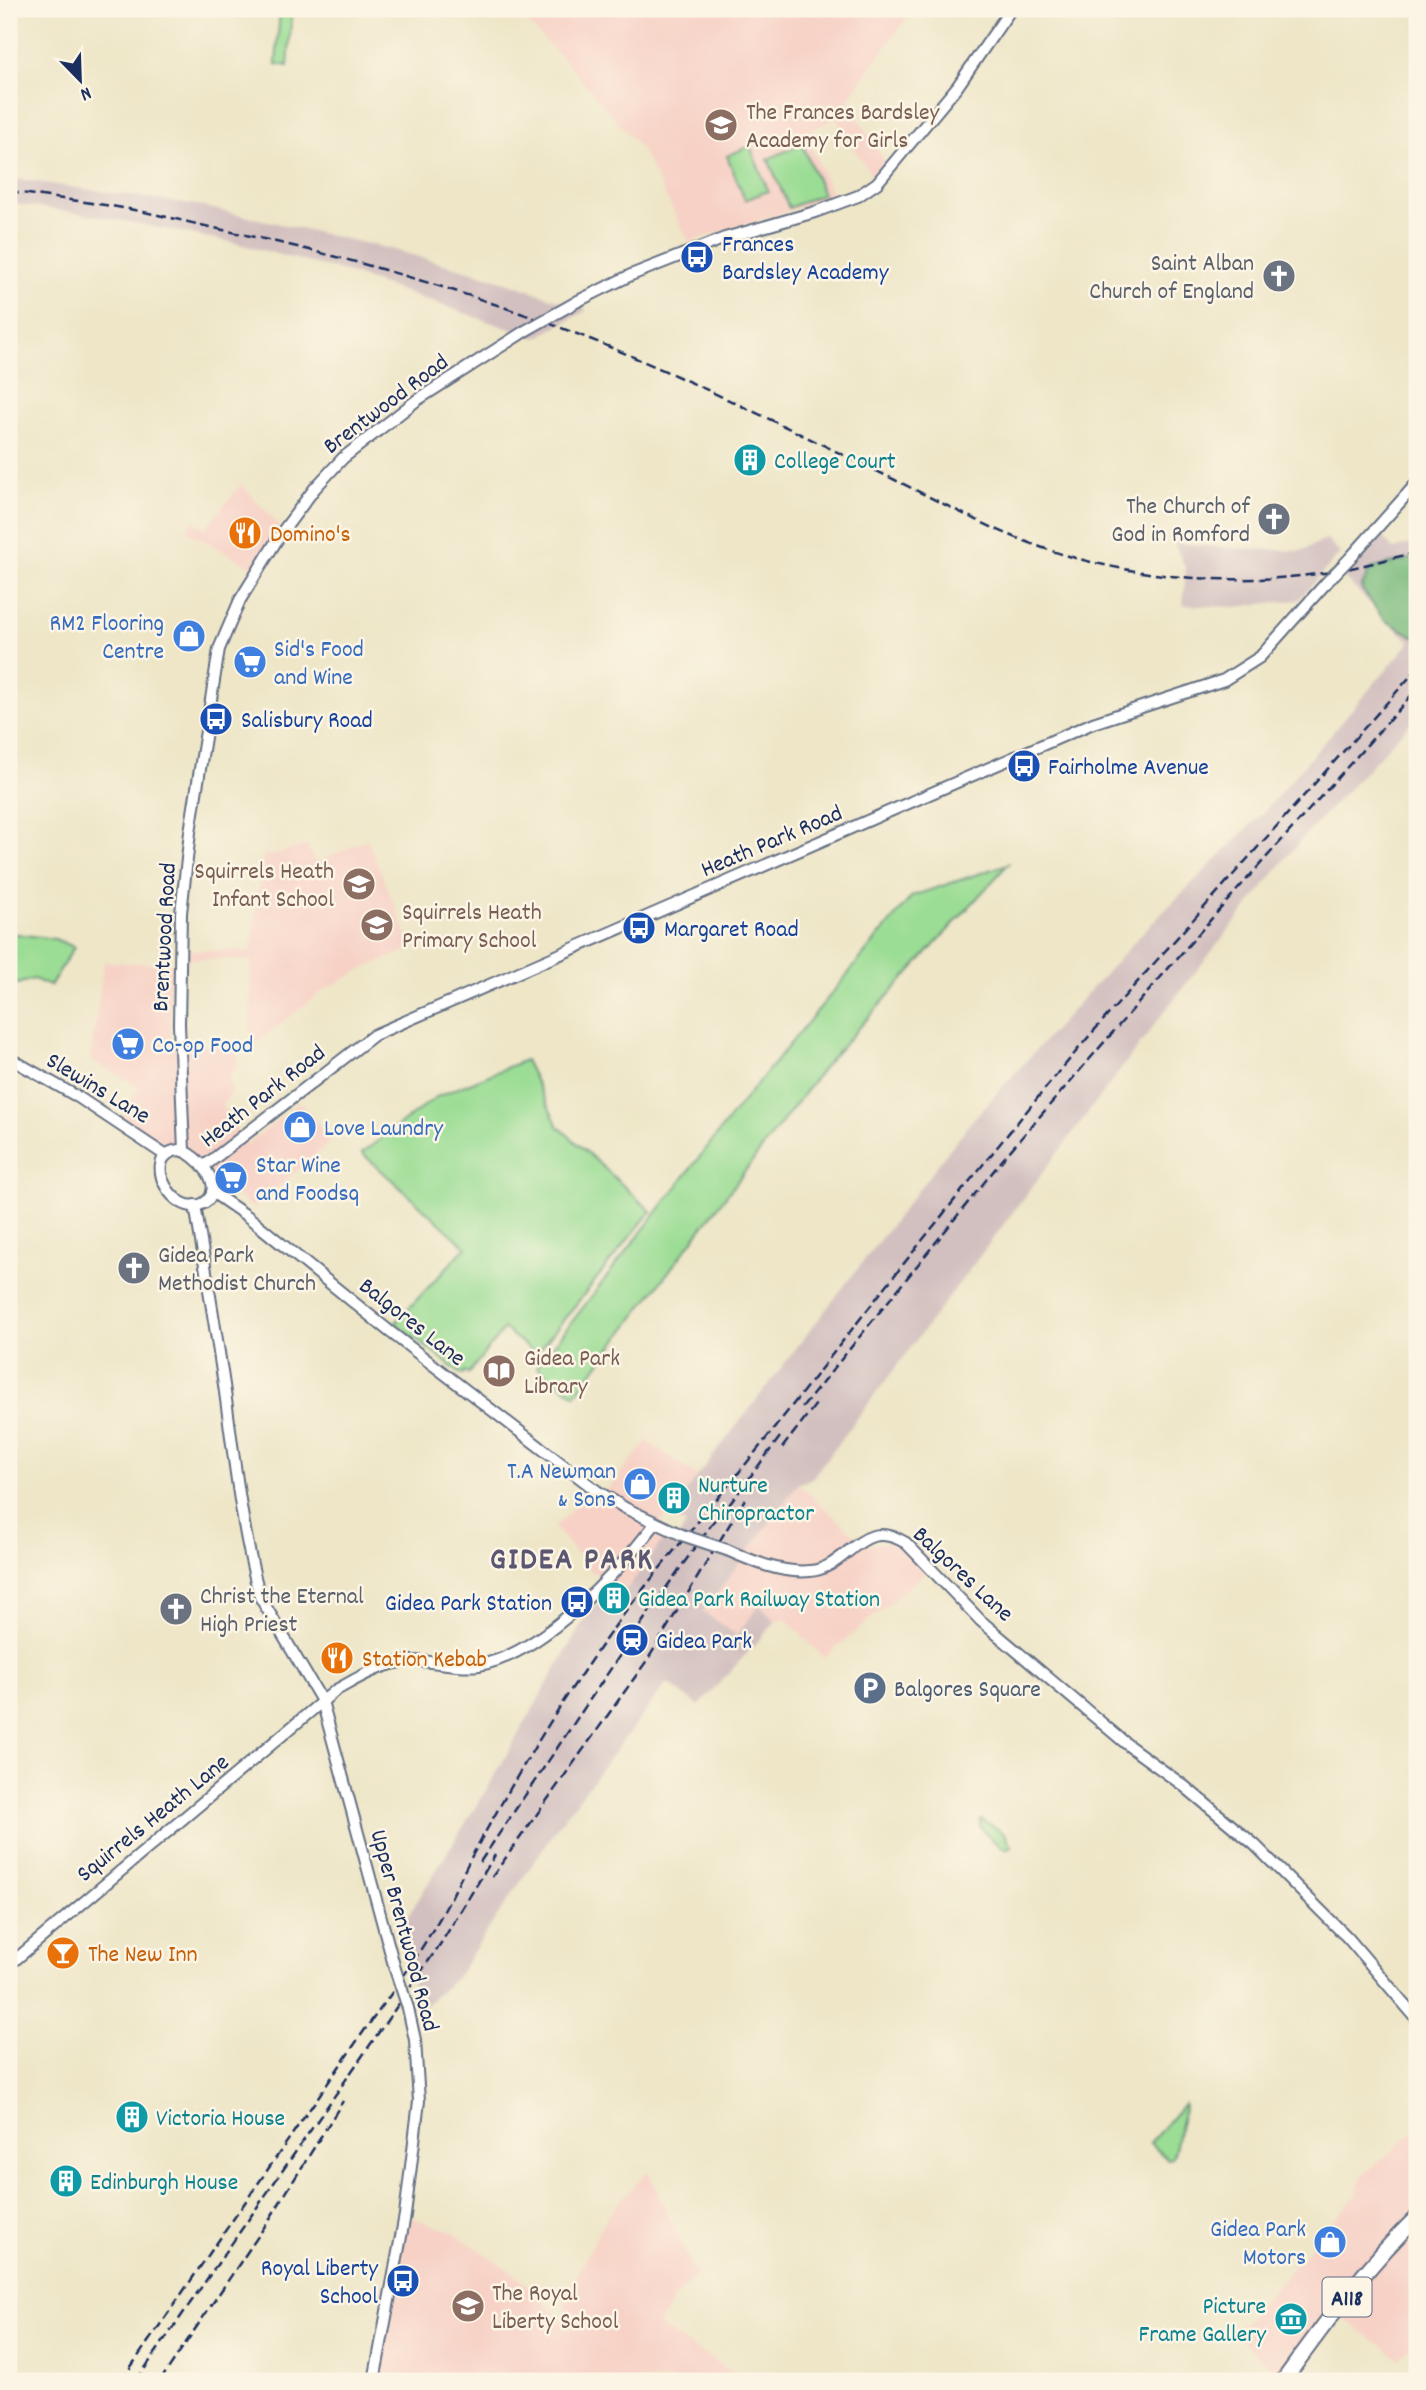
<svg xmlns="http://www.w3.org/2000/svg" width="1426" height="2390" font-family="Dekko,sans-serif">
	<rect width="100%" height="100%" fill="#fcf5e5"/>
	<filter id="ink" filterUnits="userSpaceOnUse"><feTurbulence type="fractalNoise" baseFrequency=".0143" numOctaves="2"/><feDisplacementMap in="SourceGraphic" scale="14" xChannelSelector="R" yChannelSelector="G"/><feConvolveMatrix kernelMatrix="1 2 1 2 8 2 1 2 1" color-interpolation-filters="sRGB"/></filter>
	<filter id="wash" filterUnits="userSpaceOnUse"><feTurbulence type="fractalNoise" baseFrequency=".00686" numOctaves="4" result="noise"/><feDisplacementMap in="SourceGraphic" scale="28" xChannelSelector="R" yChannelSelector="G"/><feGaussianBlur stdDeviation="1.57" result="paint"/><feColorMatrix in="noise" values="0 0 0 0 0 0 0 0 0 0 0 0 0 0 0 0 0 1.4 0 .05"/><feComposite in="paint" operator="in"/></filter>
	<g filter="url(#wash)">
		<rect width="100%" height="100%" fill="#eee6c7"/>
		<g fill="#f7d1c6">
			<polygon points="514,9 913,9 847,101 886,163 872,177 836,118 806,133 833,197 689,242 642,150 566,62"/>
			<polygon points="241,484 283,530 257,570 187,531 192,521 206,528"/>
			<polygon points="367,839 413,948 363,969 324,990 250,1048 251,960 188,959 188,950 251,951 263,854 272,855 307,845 316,863"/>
			<polygon points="104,962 172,964 171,1043 237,1046 238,1064 228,1079 233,1091 222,1104 246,1145 300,1102 332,1140 253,1209 184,1151 165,1155 117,1122 139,1087 90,1060"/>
			<polygon points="647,1441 697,1476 653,1534 663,1540 627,1589 591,1571 554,1527 584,1498 596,1504"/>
			<polygon points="798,1484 867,1546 889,1541 907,1548 928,1571 824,1658 785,1618 776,1621 759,1605 737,1635 703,1612"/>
			<polygon points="1417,2129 1417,2341 1399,2358 1342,2318 1314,2338 1284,2380 1235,2334 1355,2196 1362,2176"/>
			<polygon points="648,2171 694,2271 698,2273 676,2296 658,2326 747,2381 374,2381 405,2215 450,2231 468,2242 516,2275 564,2322 564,2328 571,2329 574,2323 567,2313 565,2306 570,2292 569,2290 610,2211"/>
		</g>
		<g fill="#d2bfbf">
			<polygon points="9,178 196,205 394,250 494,278 587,310 536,338 349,273 231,242 104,217 9,203"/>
			<polygon points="1382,536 1393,549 1417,542 1417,716 1299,842 1174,999 812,1478 798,1484 703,1612 737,1635 759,1605 776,1621 699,1706 667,1683 558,1826 455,1979 420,2009 398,1932 494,1777 585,1618 615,1583 627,1589 663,1540 674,1546 686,1524 667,1516 969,1124 1145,930 1263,813 1410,642 1344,578"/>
			<polygon points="1326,539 1340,553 1299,600 1234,607 1183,605 1186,569 1174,543 1230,548 1301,551"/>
		</g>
		<g fill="#9bdd94" stroke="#5b8679" stroke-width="2">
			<polygon points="280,9 292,9 288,66 276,64"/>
			<polygon points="802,144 823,194 789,208 768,159"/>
			<polygon points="750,146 768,191 745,200 727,156"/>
			<polygon points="1008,864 827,1063 575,1395 537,1367 743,1101 912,896"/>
			<polygon points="9,933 55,939 74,947 50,986 34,979 17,984 9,983"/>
			<polygon points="525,1060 558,1126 651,1211 536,1354 504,1329 468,1374 465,1372 462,1375 395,1323 466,1247 362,1153 436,1097"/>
			<polygon points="982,1819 1005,1834 1012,1847 1006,1849 992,1840 980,1826 980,1820"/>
			<path d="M1184 2104 1185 2108C1177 2125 1179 2143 1172 2158L1167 2159 1150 2143Z"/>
		</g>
		<polygon fill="#7cbc7e" stroke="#4c766e" stroke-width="2" points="1417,557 1417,638 1384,620 1361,588 1370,569"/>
	</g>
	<g filter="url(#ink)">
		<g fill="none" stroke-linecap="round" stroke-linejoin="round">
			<defs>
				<g id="minor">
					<polyline points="578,301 631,275 725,238 815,212 858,196 877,183 957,87 1011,9"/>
					<polyline points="1351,557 1417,483"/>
					<polyline points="9,1058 78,1097 165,1155"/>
					<path d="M179 1150C197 1153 228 1188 204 1203 174 1220 138 1155 179 1150Z"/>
					<polyline points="184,1151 179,1024 181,913 190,832 219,649 240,600 280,535 315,488 343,458 417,400 525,331"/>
					<polyline points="203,1167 374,1035 1093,723 1224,680 1260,657 1326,583"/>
					<polyline points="212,1192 247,1216 389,1331 597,1491 625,1508 682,1535"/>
					<path d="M195 1205C205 1265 215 1325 224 1385 234 1456 241 1527 260 1597L322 1701 395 1969"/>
					<path d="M727 1550C752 1561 782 1574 810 1571 849 1568 861 1515 906 1543L981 1621 1129 1746 1184 1786 1255 1845 1348 1938 1417 2019"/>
					<path d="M9 1965 336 1690C360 1677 382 1663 410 1661 433 1660 456 1668 479 1665 541 1655 618 1572 655 1524"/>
					<polyline points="374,2381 405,2215 419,2101 415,2040 408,2008"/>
				</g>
				<path id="major" d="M1283 2381C1324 2325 1366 2266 1417 2217"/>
			</defs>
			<use href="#minor" stroke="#656f83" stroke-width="14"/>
			<use href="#major" stroke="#656f83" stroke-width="18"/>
			<use href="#minor" stroke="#fff" stroke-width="10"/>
			<use href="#major" stroke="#fff" stroke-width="14"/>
			<g stroke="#1b2f5e" stroke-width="2.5" stroke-dasharray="10 5" stroke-linecap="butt">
				<path d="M9 191C50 198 93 202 134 210 161 215 187 222 214 228 350 257 483 295 612 348 708 388 802 435 895 480 953 508 1010 540 1072 557 1151 579 1235 585 1316 574 1350 570 1384 560 1417 552"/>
				<polyline points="802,1408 1008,1153 1213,917 1417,689"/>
				<polyline points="782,1448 816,1404"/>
				<polyline points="720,1517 783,1433"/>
				<polyline points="480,1862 658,1599 724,1507"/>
				<polyline points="492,1877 648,1659 745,1499"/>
				<path d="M121 2381 366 2028C395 1990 421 1951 445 1909 455 1891 463 1872 473 1854 509 1789 547 1724 589 1663 643 1583 709 1511 769 1435 875 1300 980 1165 1091 1034L1417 669"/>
				<polyline points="136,2381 441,1943 495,1855"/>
				<polyline points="160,2381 269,2220 343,2101"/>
			</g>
			<defs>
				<g id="minor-bridge">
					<polyline points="525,331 578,301"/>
					<polyline points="1326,583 1351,557"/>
					<polyline points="682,1535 727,1550"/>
					<polyline points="395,1969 408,2008"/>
				</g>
			</defs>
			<use href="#minor-bridge" stroke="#656f83" stroke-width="14" stroke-linecap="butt"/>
			<use href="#minor-bridge" stroke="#fff" stroke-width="10"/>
		</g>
	</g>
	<defs>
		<symbol id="school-disc" viewBox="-11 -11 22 22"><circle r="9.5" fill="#8d6e63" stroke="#fcf5e5"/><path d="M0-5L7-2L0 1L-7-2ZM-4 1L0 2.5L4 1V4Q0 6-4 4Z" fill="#fff"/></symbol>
		<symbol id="bus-disc" viewBox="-11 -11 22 22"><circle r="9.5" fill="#1a4fb4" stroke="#fcf5e5"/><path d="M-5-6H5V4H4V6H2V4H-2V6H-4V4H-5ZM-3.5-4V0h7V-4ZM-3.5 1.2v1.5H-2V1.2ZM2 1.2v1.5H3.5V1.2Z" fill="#fff"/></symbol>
		<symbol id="church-disc" viewBox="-11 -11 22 22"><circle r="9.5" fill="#6b7280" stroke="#fcf5e5"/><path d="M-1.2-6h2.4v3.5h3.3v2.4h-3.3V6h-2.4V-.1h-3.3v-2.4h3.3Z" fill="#fff"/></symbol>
		<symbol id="building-disc" viewBox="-11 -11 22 22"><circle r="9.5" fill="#0f9aa8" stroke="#fcf5e5"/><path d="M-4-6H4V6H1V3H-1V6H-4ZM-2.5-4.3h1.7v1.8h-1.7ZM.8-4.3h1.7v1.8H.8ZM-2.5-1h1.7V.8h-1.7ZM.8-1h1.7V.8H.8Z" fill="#fff"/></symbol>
		<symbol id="restaurant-disc" viewBox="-11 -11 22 22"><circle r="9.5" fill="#e8710a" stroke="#fcf5e5"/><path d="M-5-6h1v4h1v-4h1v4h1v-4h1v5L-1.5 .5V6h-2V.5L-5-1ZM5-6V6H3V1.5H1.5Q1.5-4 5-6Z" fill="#fff"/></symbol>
		<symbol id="shop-disc" viewBox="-11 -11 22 22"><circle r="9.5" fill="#3f7fe0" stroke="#fcf5e5"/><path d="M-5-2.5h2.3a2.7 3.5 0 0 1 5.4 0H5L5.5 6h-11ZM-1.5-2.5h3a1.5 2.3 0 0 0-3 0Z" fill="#fff"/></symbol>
		<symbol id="supermarket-disc" viewBox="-11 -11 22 22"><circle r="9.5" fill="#3f7fe0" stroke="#fcf5e5"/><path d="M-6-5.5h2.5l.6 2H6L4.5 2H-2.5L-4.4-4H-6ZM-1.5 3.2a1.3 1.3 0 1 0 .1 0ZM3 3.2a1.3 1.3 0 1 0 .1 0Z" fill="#fff"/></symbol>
		<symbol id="library-disc" viewBox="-11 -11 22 22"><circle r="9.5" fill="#8d6e63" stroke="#fcf5e5"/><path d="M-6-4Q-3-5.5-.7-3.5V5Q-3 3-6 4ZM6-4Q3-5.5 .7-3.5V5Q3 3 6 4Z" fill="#fff"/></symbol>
		<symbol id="station-disc" viewBox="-11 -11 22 22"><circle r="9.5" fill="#1a4fb4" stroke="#fcf5e5"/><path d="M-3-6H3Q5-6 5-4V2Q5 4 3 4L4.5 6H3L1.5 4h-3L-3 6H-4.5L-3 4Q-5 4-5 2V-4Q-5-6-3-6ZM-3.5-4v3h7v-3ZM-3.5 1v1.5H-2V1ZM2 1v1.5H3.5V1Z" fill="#fff"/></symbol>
		<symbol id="parking-disc" viewBox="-11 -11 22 22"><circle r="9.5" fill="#5c6f8a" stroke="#fcf5e5"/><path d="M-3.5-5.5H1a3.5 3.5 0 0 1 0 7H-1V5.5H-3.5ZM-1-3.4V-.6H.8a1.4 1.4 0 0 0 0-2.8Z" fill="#fff"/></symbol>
		<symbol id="bar-disc" viewBox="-11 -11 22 22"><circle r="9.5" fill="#e8710a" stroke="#fcf5e5"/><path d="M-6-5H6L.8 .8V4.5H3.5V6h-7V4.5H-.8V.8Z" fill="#fff"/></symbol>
		<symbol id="museum-disc" viewBox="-11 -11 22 22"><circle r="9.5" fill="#0f9aa8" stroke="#fcf5e5"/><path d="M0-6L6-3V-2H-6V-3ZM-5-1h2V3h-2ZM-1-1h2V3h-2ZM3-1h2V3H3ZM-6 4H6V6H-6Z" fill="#fff"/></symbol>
	</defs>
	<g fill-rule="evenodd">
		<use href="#school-disc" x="702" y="106" width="38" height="38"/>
		<use href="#bus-disc" x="678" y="238" width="38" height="38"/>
		<use href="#church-disc" x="1260" y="257" width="38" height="38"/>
		<use href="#building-disc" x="731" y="441" width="38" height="38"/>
		<use href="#church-disc" x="1255" y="500" width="38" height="38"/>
		<use href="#restaurant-disc" x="226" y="514" width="38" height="38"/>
		<use href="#shop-disc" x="170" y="617" width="38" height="38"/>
		<use href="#supermarket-disc" x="231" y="643" width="38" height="38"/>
		<use href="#bus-disc" x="197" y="700" width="38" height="38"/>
		<use href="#bus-disc" x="1005" y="747" width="38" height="38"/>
		<use href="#school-disc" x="340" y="865" width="38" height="38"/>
		<use href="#school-disc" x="358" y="906" width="38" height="38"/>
		<use href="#bus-disc" x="620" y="909" width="38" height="38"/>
		<use href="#supermarket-disc" x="109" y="1025" width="38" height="38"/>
		<use href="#shop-disc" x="281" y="1108" width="38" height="38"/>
		<use href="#supermarket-disc" x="212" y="1159" width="38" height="38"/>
		<use href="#church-disc" x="115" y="1249" width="38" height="38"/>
		<use href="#library-disc" x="480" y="1352" width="38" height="38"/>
		<use href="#shop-disc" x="621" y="1465" width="38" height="38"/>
		<use href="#building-disc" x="655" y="1479" width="38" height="38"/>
		<use href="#building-disc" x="595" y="1579" width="38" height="38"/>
		<use href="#bus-disc" x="558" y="1583" width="38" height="38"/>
		<use href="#church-disc" x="157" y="1590" width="38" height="38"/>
		<use href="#station-disc" x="613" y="1621" width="38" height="38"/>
		<use href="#restaurant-disc" x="318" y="1639" width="38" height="38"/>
		<use href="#parking-disc" x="851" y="1669" width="38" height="38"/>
		<use href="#bar-disc" x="44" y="1934" width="38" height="38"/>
		<use href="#building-disc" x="113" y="2098" width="38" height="38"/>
		<use href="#building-disc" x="47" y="2162" width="38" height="38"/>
		<use href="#shop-disc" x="1311" y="2223" width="38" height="38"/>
		<use href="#bus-disc" x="384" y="2262" width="38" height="38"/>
		<use href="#school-disc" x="449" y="2287" width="38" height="38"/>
		<use href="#museum-disc" x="1272" y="2300" width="38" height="38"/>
	</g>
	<g text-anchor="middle" stroke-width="5" stroke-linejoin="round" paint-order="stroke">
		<rect fill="#fcf5e5" stroke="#5e6a86" stroke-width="2" x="1322.5" y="2277.5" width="49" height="39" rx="5"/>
		<g font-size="23" font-weight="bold" fill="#1b2f5e">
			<text x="1347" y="2305">A118</text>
		</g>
		<g font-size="24" fill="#785e54" stroke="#fcf5e5" text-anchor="start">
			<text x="746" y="119">The Frances Bardsley<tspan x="746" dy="28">Academy for Girls</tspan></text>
			<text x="334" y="878" text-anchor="end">Squirrels Heath<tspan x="334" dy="28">Infant School</tspan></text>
			<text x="402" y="919">Squirrels Heath<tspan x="402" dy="28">Primary School</tspan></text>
			<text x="524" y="1365">Gidea Park<tspan x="524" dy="28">Library</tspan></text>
			<text x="492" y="2300">The Royal<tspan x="492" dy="28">Liberty School</tspan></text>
		</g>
		<g font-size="24" fill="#164399" stroke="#fcf5e5" text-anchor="start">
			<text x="722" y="251">Frances<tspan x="722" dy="28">Bardsley Academy</tspan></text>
			<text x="241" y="727">Salisbury Road</text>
			<text x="1048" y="774">Fairholme Avenue</text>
			<text x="664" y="936">Margaret Road</text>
			<text x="552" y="1610" text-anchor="end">Gidea Park Station</text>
			<text x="656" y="1648">Gidea Park</text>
			<text x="378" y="2275" text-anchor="end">Royal Liberty<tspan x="378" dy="28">School</tspan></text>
		</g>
		<g font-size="24" fill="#5b616d" stroke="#fcf5e5" text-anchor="end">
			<text x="1254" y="270">Saint Alban<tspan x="1254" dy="28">Church of England</tspan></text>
			<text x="1250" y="513">The Church of<tspan x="1250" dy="28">God in Romford</tspan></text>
			<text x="158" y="1262" text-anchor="start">Gidea Park<tspan x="158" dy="28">Methodist Church</tspan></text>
			<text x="200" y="1603" text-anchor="start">Christ the Eternal<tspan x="200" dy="28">High Priest</tspan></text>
		</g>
		<g font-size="24" fill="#1b2f5e" stroke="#fcf5e5">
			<text transform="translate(385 403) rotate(-37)" y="8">Brentwood Road</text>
			<text transform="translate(771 840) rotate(-23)" y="8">Heath Park Road</text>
			<text transform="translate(163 937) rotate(-87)" y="8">Brentwood Road</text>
			<text transform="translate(99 1087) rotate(31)" y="8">Slewins Lane</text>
			<text transform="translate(262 1095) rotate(-38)" y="8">Heath Park Road</text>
			<text transform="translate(413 1321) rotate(38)" y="8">Balgores Lane</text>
			<text transform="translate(964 1573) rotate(43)" y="8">Balgores Lane</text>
			<text transform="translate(152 1817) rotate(-39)" y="8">Squirrels Heath Lane</text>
			<text transform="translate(406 1930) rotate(75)" y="8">Upper Brentwood Road</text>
		</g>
		<g font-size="24" fill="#0d838f" stroke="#fcf5e5" text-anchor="start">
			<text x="774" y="468">College Court</text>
			<text x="698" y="1492">Nurture<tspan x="698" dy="28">Chiropractor</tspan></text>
			<text x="638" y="1606">Gidea Park Railway Station</text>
			<text x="156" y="2125">Victoria House</text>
			<text x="90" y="2189">Edinburgh House</text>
			<text x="1266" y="2313" text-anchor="end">Picture<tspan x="1266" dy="28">Frame Gallery</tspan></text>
		</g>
		<g font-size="24" fill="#c56008" stroke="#fcf5e5" text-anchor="start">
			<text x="270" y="541">Domino's</text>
			<text x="362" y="1666">Station Kebab</text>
			<text x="88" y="1961">The New Inn</text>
		</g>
		<g font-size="24" fill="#366cbe" stroke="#fcf5e5" text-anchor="start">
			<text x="164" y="630" text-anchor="end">RM2 Flooring<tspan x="164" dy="28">Centre</tspan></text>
			<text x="274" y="656">Sid's Food<tspan x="274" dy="28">and Wine</tspan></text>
			<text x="152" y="1052">Co-op Food</text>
			<text x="324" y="1135">Love Laundry</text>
			<text x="256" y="1172">Star Wine<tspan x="256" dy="28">and Foodsq</tspan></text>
			<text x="616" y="1478" text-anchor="end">T.A Newman<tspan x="616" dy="28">&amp; Sons</tspan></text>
			<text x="1306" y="2236" text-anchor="end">Gidea Park<tspan x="1306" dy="28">Motors</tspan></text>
		</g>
		<g font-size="24" fill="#4e5e75" stroke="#fcf5e5" text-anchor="start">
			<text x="894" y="1696">Balgores Square</text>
		</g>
		<g font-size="32" font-weight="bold" letter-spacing="2" fill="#5b5772" stroke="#fcf5e5">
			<text x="572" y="1568">GIDEA PARK</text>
		</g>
	</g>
	<rect width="1426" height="2390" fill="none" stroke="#fcf5e5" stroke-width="35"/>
	<g transform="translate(80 80) rotate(157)" stroke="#fcf5e5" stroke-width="5" paint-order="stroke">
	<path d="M0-5L12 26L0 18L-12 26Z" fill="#1b2f5e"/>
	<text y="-10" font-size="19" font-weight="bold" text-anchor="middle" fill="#1b2f5e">N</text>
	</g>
</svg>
